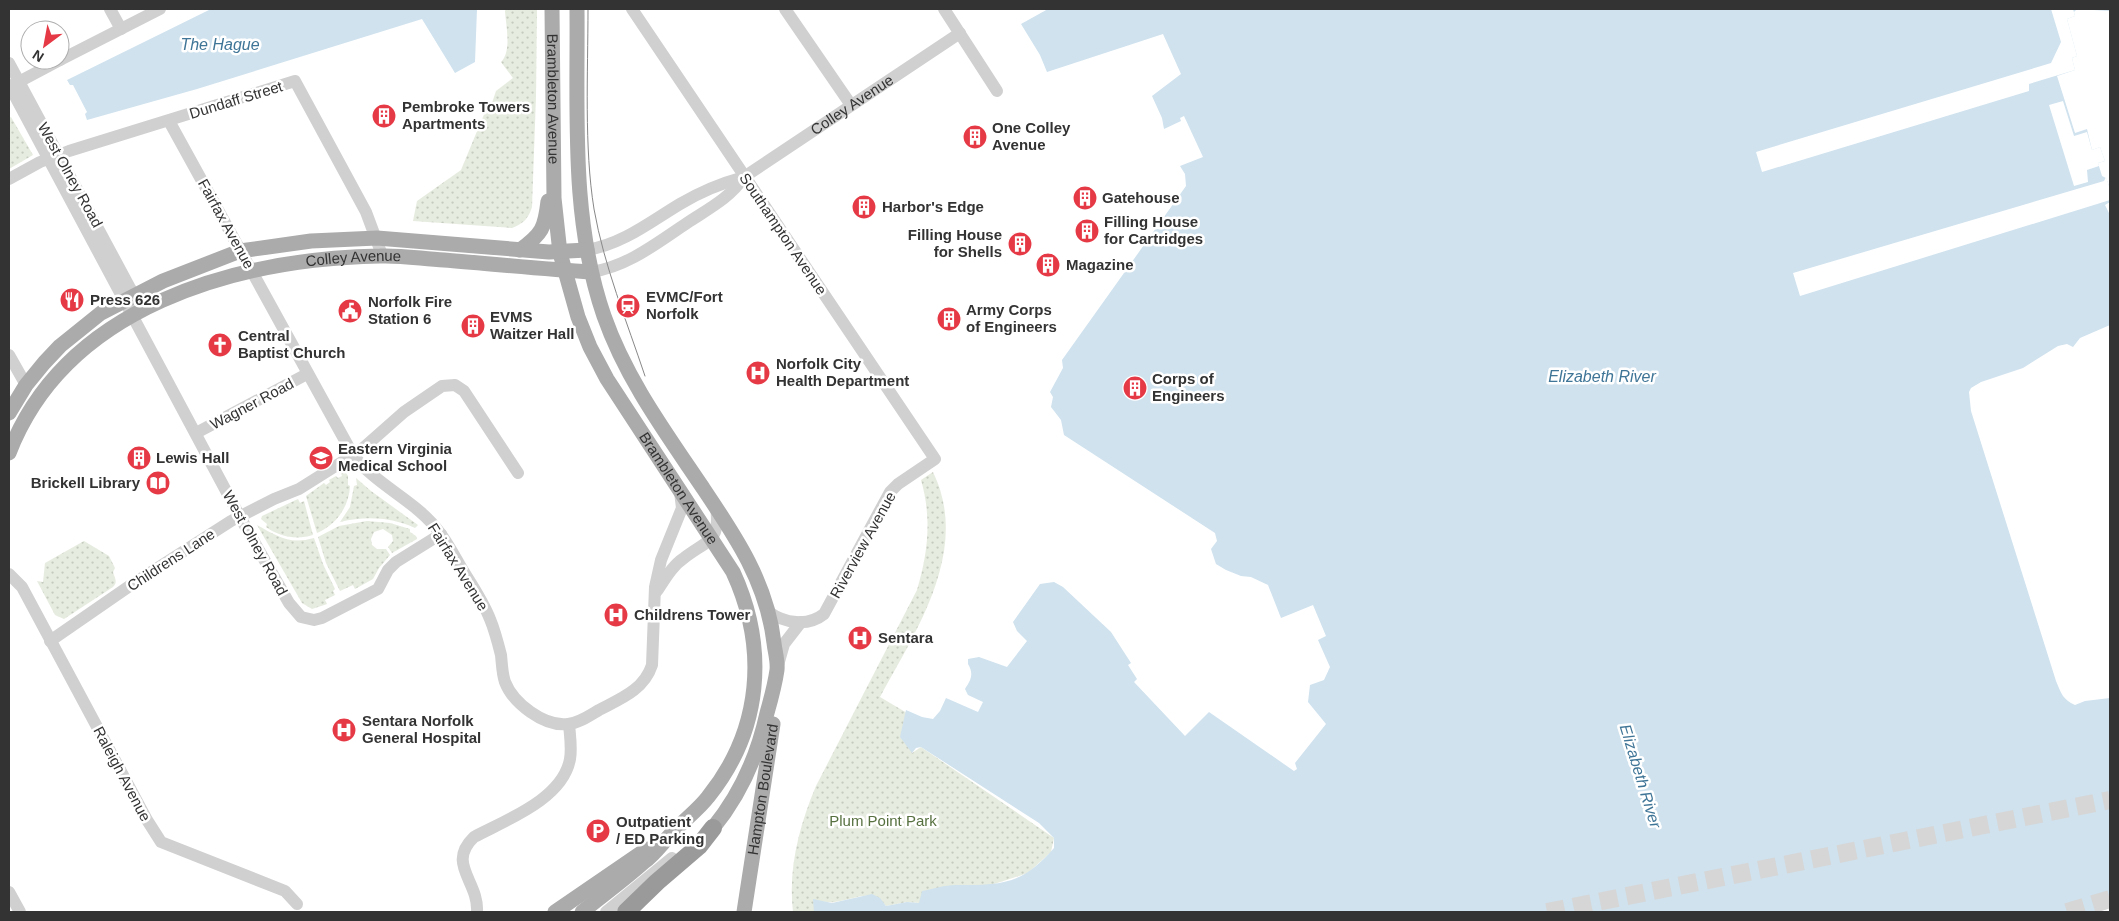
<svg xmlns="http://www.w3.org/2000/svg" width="2119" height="921" font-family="Helvetica,sans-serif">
	<defs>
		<pattern id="grass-dots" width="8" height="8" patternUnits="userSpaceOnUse" patternTransform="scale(1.25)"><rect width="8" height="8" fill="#e6ecdf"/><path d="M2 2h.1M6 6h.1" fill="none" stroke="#c6cbc0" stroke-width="1.8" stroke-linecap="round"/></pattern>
	</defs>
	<rect width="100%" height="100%" fill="#fff"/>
	<g fill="url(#grass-dots)">
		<path d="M506 9H537L536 96 532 207C528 219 524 223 512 228L413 221 417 201 461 170 485 112 481 102 492 103 496 91 513 78 501 62C512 51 506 26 505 11Z"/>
		<polygon points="11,117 33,155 9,169 9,118"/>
		<path d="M345 471 348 476V485L350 486C349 507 336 525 317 533L306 496 324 483 326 485 330 482 329 480 336 476 338 478 342 476 341 473Z"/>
		<path d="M933 472C971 550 916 631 880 697L907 713 912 753 921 747 1054 838 1051 852 1028 873 991 885H958L920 903 907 902 886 906C872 887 854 900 834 902 828 903 820 901 814 900L815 912H793C788 869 799 826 816 786L917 590C928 553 932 518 921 480Z"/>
		<path d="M356 478 371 491 418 525 415 528C390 517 366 516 340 522L350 507 354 486 357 485Z"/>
		<path d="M298 499 300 503 304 501 313 535C297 540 280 537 266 527L267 524 261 519 262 516Z"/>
		<polygon points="367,521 390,523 410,529 410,532 416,536 417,539 392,553 388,547 393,541 392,535 383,529 374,532 371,539 372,545 377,549 386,549 390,555 379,568 373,579 355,589 353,585 340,591 326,563 318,537 339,526"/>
		<path d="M257 525C277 536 289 545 314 538L323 564 335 589 333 591 335 595 325 600 327 604 312 609 302 603Z"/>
		<path d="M84 541 109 556 115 568 113 572C115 579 118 582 113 587L64 619 55 615 37 581 43 582 45 563Z"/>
	</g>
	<g fill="#cfe2ee">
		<polygon points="211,9 477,9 475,62 455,73 422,19 197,89 87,120 85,114 87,112 73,85 70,85 67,80"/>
		<path d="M1048 9H2110V11L2077 9 2074 12 2075 16 2067 19 2077 56 2072 58 2075 70 2057 76 2075 133 2087 129 2092 150 2100 147 2105 161 2098 163 2102 176 2106 178 2110 188V202L2105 205 2110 215V325L2080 338 2073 347 2067 344 2058 346 2023 368 1981 382 1971 388 1969 392 1971 411 2056 681C2061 693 2063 700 2075 705L2085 701 2110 698V908L2097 912H814L813 899 832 903 872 894 880 898 886 906 907 902 919 903 922 891C933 889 945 885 956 885 1002 885 1022 885 1054 848V838L1039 823 921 747 916 748 912 753 900 737 906 710 922 717 933 719 940 711 946 698 978 712 983 702 968 695 965 689C971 680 974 674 968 664V659L979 657 1007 667 1027 641 1017 631 1013 622 1040 584 1054 582 1063 587 1111 632 1131 663 1128 665 1137 679 1134 682 1185 736 1209 712 1294 771 1297 769 1295 763 1326 724 1308 702 1310 685 1324 680 1330 667 1318 640 1326 636 1313 605 1281 618 1268 585 1251 577 1241 576 1226 570 1216 564 1211 549 1217 541 1215 533 1064 435 1061 420 1051 407 1053 397 1050 392 1063 368 1062 360 1186 186 1185 174 1180 166 1203 157 1184 116 1180 118 1181 121 1164 129 1162 118 1152 96 1181 74 1163 34 1047 72 1040 55 1021 24Z"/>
	</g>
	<g fill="#fff">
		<polygon points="2051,9 2073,9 2075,16 2067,19 2077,56 2072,58 2075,70 2029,84 2029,91 1762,172 1756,152 2051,63 2061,42"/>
		<polygon points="2063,101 2074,136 2087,132 2092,150 2100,147 2105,161 2098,163 2099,166 2087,170 2088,182 2074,186 2049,105"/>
		<polygon points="2106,177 2110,189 2110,200 1800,296 1793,273 2104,181"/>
	</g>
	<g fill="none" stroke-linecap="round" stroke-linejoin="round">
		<g stroke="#d6d6d6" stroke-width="18" stroke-dasharray="18 9" stroke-linecap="butt">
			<polyline points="1547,912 2110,800"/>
			<polyline points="2067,912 2110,899"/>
		</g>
		<g stroke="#d0d0d0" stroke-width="12">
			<polyline points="110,9 121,29"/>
			<path d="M632 9 935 459 898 484 890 492 824 614C808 627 784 623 769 612"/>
			<polyline points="785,9 851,105"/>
			<polyline points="944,9 997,91"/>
			<polyline points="60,60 160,9"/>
			<polyline points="9,63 130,288 134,295 134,304"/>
			<polyline points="9,85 240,517 289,603 301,617 314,620 322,618 378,589 388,570 396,562 441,534"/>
			<polyline points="11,86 60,60"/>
			<path d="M169 121 353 455C378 487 417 501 440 533 449 545 455 557 462 569 472 585 483 601 490 619 495 631 498 643 501 655 502 664 502 673 505 682 513 703 544 727 568 724 579 723 589 716 599 710 620 699 644 690 652 665L655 587 661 560 682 508 680 492"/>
			<polyline points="9,179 40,162 69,151 295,81 366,212 382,255"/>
			<path id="s1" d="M587 250C623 244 650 222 680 204 700 192 722 183 744 177L960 33"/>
			<path d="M591 272C627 267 657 243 687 223 708 209 730 198 744 177"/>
			<polyline points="9,355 26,385"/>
			<polyline points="196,433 307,374"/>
			<polyline points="9,574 22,587 147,820 161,842 285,891 297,904"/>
			<path d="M657 591C665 579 672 566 684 558 707 540 721 542 716 507"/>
			<polyline points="50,641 131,585 231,521 274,499 299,489 361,450 404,412 442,386 455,385 464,391 518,473"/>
			<polyline points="778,665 784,644 801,622"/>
			<polyline points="9,892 20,912"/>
			<path d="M477 912C479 881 446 864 474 837 506 820 563 799 570 759 572 748 570 736 569 724"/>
			<polyline points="606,912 672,858"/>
		</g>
		<g stroke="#ababab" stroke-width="15">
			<path id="s2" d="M552 9 554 198 560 253 578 317 590 347 607 379 733 572C768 648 762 730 708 797 698 810 684 820 673 832 663 842 655 854 644 862 624 880 603 895 582 912"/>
			<path d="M577 9C578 111 570 218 604 316 626 379 666 433 703 488 736 537 767 583 774 643 775 652 778 661 777 670 775 684 771 699 767 713 758 754 740 795 713 828"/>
			<path d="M520 250C542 234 545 228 548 201"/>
			<polyline points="9,413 26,385 44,363 60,346 101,313 163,281 240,251 311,241 377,238 549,252 587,250"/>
			<path id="s3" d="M9 453C66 306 236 259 380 256 401 255 423 259 444 260 493 264 542 269 591 272"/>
			<polyline points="555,912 647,849"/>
			<path id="s4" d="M744 912 773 724"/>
		</g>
		<polyline stroke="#9a9a9a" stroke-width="18" points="626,912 657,882 699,846 713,828"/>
		<path stroke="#888" stroke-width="1" d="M588 9C588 73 584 147 594 209 604 266 627 322 645 376"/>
	</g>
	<defs>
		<symbol id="building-disc" viewBox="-11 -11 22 22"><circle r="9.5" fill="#e63946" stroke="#fff"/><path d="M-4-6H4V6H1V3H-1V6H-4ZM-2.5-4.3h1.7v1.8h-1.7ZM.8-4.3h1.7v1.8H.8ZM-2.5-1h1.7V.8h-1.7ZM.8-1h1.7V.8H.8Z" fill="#fff"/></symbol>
		<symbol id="restaurant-disc" viewBox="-11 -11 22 22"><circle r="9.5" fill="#e63946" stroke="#fff"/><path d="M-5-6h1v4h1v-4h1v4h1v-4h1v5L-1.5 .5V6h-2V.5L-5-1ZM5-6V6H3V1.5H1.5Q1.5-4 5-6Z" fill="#fff"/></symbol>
		<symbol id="station-disc" viewBox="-11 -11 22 22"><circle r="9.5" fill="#e63946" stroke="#fff"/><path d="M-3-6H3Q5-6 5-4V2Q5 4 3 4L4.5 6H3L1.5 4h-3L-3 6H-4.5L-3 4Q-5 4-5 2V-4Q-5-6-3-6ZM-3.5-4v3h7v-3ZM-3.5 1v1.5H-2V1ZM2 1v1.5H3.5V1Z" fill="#fff"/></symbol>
		<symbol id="civic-disc" viewBox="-11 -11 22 22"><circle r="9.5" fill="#e63946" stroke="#fff"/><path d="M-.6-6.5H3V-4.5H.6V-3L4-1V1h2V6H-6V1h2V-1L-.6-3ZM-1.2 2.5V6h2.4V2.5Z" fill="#fff"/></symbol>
		<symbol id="church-disc" viewBox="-11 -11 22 22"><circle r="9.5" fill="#e63946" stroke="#fff"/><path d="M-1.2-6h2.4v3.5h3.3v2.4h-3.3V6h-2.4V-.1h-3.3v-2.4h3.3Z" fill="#fff"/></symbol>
		<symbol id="hospital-disc" viewBox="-11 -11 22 22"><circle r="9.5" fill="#e63946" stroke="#fff"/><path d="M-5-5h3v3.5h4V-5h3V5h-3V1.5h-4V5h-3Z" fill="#fff"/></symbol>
		<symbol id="university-disc" viewBox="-11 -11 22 22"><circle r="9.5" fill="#e63946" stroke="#fff"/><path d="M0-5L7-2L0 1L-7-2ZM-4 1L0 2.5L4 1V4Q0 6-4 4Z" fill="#fff"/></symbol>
		<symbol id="library-disc" viewBox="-11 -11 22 22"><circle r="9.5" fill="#e63946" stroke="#fff"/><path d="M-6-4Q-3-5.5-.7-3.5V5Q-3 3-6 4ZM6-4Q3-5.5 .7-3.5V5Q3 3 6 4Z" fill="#fff"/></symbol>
		<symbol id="parking-disc" viewBox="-11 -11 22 22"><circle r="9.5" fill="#e63946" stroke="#fff"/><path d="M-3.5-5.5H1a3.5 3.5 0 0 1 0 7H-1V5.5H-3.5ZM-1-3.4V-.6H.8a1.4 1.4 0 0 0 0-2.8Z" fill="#fff"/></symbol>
	</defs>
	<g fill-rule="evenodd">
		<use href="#building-disc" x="370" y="102" width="28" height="28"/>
		<use href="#building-disc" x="961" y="123" width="28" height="28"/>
		<use href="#building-disc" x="1071" y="184" width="28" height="28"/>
		<use href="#building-disc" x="850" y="193" width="28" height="28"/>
		<use href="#building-disc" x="1073" y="217" width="28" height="28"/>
		<use href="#building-disc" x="1006" y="230" width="28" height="28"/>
		<use href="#building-disc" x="1034" y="251" width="28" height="28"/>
		<use href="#restaurant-disc" x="58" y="286" width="28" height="28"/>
		<use href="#station-disc" x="614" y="292" width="28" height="28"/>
		<use href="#civic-disc" x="336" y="297" width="28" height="28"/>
		<use href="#building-disc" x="935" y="305" width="28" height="28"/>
		<use href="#building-disc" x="459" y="312" width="28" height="28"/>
		<use href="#church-disc" x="206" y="331" width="28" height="28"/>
		<use href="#hospital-disc" x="744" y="359" width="28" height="28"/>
		<use href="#building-disc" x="1121" y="374" width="28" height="28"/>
		<use href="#building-disc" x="125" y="444" width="28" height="28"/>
		<use href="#university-disc" x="307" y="444" width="28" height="28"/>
		<use href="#library-disc" x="144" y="469" width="28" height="28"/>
		<use href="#hospital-disc" x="602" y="601" width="28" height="28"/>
		<use href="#hospital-disc" x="846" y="624" width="28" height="28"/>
		<use href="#hospital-disc" x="330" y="716" width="28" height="28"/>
		<use href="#parking-disc" x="584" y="817" width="28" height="28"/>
	</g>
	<g text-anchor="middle" stroke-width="5" stroke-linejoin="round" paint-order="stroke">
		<g font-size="15" fill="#333" stroke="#fff">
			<text dy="5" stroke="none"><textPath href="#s2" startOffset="90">Brambleton Avenue</textPath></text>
			<text transform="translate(236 100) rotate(-17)" y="5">Dundaff Street</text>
			<text dy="5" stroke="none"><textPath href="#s1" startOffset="304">Colley Avenue</textPath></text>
			<text transform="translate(70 175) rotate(61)" y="5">West Olney Road</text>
			<text transform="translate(226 224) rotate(61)" y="5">Fairfax Avenue</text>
			<text transform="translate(783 234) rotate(56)" y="5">Southampton Avenue</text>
			<text dy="5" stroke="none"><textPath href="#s3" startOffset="419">Colley Avenue</textPath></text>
			<text transform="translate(252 404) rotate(-28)" y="5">Wagner Road</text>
			<text dy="5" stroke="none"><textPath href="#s2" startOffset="510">Brambleton Avenue</textPath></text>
			<text transform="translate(255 543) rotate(61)" y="5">West Olney Road</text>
			<text transform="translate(863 545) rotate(-61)" y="5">Riverview Avenue</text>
			<text transform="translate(171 560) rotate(-33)" y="5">Childrens Lane</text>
			<text transform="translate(458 567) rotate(58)" y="5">Fairfax Avenue</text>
			<text transform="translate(122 774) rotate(62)" y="5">Raleigh Avenue</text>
			<text dy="5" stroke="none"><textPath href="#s4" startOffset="124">Hampton Boulevard</textPath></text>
		</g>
		<g font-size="15" font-weight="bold" fill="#333" stroke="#fff" text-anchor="start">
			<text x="402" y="112">Pembroke Towers<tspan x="402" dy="17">Apartments</tspan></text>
			<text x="992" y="133">One Colley<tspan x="992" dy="17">Avenue</tspan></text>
			<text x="1102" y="203">Gatehouse</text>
			<text x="882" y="212">Harbor's Edge</text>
			<text x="1104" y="227">Filling House<tspan x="1104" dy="17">for Cartridges</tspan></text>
			<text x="1002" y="240" text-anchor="end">Filling House<tspan x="1002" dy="17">for Shells</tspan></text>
			<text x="1066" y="270">Magazine</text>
			<text x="646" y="302">EVMC/Fort<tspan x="646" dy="17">Norfolk</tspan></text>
			<text x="90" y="305">Press 626</text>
			<text x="368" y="307">Norfolk Fire<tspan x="368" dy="17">Station 6</tspan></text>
			<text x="966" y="315">Army Corps<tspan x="966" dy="17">of Engineers</tspan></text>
			<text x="490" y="322">EVMS<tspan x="490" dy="17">Waitzer Hall</tspan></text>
			<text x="238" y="341">Central<tspan x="238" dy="17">Baptist Church</tspan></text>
			<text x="776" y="369">Norfolk City<tspan x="776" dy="17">Health Department</tspan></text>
			<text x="1152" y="384">Corps of<tspan x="1152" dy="17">Engineers</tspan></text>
			<text x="338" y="454">Eastern Virginia<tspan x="338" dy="17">Medical School</tspan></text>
			<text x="156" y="463">Lewis Hall</text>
			<text x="140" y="488" text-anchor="end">Brickell Library</text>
			<text x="634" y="620">Childrens Tower</text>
			<text x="878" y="643">Sentara</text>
			<text x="362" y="726">Sentara Norfolk<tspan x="362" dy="17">General Hospital</tspan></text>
			<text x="616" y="827">Outpatient<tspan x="616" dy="17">/ ED Parking</tspan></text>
		</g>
		<g font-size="15" fill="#56703f" stroke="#fff">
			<text x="883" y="826">Plum Point Park</text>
		</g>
		<g font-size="16" font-style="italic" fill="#3f7597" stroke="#fff">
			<text x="220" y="50">The Hague</text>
			<text x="1602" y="382">Elizabeth River</text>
			<text transform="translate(1641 776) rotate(73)" y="6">Elizabeth River</text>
		</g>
	</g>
	<rect width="2119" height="921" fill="none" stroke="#333333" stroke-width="20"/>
	<g transform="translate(45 45) rotate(212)"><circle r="24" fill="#ffffff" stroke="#adadad"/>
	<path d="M0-4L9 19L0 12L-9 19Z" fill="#e63946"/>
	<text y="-8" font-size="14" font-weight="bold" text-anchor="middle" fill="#333333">N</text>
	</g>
</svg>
